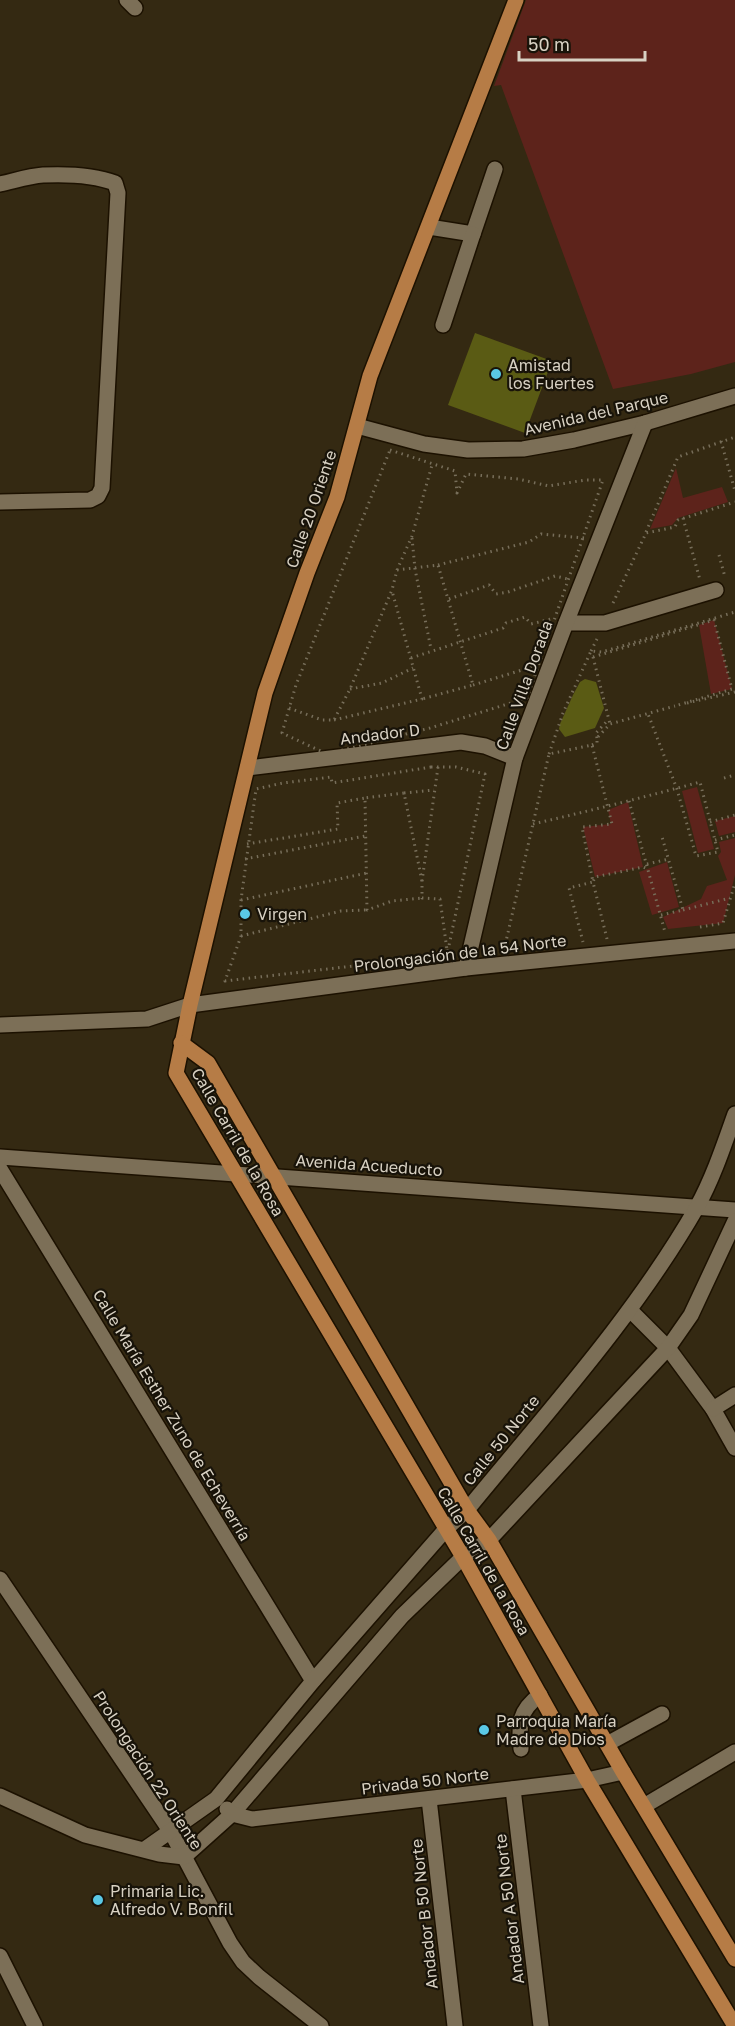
<svg xmlns="http://www.w3.org/2000/svg" width="735" height="2026" font-family="'Golos Text',sans-serif">
	<rect width="100%" height="100%" fill="#342912"/>
	<g fill="#5d231b">
		<polygon points="526,0 735,0 735,362 691,374 613,389 501,85 494,86"/>
		<polygon points="676,468 683,498 722,487 728,502 678,518 672,525 650,529"/>
		<polygon points="714,620 732,689 711,694 699,625"/>
		<polygon points="697,787 714,849 698,853 682,791"/>
		<polygon points="628,802 643,867 595,877 583,827 611,824 608,810"/>
		<polygon points="735,816 735,832 719,836 715,821"/>
		<polygon points="735,838 735,875 723,923 668,929 663,917 701,899 707,886 727,880 718,856 721,852 719,842"/>
		<polygon points="667,862 679,907 652,915 639,872"/>
	</g>
	<g fill="#5a5b14">
		<polygon points="475,333 552,361 525,433 448,405"/>
		<polygon points="585,679 596,682 604,708 595,728 565,737 559,729 560,724 573,695 580,682"/>
	</g>
	<g fill="none" stroke-linecap="round" stroke-linejoin="round">
		<defs>
			<g id="minor">
				<polyline points="127,0 135,8"/>
				<path d="M0 184C14 181 29 176 43 175 65 174 94 175 115 183L118 193 102 488 98 496 90 500 0 502"/>
				<polyline points="429,227 473,234 495,169"/>
				<polyline points="443,325 473,234"/>
				<polyline points="357,426 424,444 468,450 523,449 574,440 645,423 735,396"/>
				<polyline points="566,623 605,623 716,590"/>
				<polyline points="248,768 461,742 485,746 515,758"/>
				<polyline points="466,968 515,758 566,623 645,423"/>
				<polyline points="0,1025 147,1019 190,1005 466,968 735,941"/>
				<polyline points="0,1157 735,1210"/>
				<polyline points="0,1169 313,1681"/>
				<polyline points="630,1310 668,1348 713,1409 735,1448"/>
				<polyline points="713,1409 735,1395"/>
				<polyline points="0,1579 171,1832 230,1943 243,1962 259,1977 321,2026"/>
				<polyline points="607,1744 662,1714"/>
				<path d="M521 1749C519 1724 518 1711 540 1695"/>
				<polyline points="513,1789 541,2026"/>
				<polyline points="0,1796 85,1835 159,1854 184,1857 232,1814 402,1616 463,1557 489,1540 668,1348 691,1315 735,1221"/>
				<polyline points="429,1799 455,2026"/>
				<polyline points="644,1806 735,1752"/>
				<polyline points="227,1809 232,1814 252,1819 587,1780 623,1772"/>
				<path d="M145 1849 216 1799 313 1681 446 1529 467 1510C547 1412 634 1317 697 1207 713 1178 724 1145 735 1114"/>
				<polyline points="0,1956 35,2026"/>
			</g>
			<g id="major">
				<polyline points="516,0 370,376 337,497 307,573 265,693 190,1005 176,1073 463,1557 587,1780 735,2026"/>
				<polyline points="181,1043 208,1063 467,1510 489,1540 623,1772 735,1959"/>
			</g>
		</defs>
		<use href="#minor" stroke="#1c1100" stroke-width="18"/>
		<use href="#major" stroke="#1c1100" stroke-width="18"/>
		<g stroke="#776e5a" stroke-width="3" stroke-dasharray="1.5 4.5" stroke-linecap="butt">
			<polyline points="721,441 735,491"/>
			<polygon points="390,450 455,471 457,493 466,474 518,479 549,486 585,480 603,480 527,698 430,728 327,754 282,733 296,685"/>
			<polyline points="683,518 700,580"/>
			<polyline points="646,532 678,457 735,437"/>
			<polyline points="412,538 415,569 431,649"/>
			<polyline points="719,555 725,577"/>
			<polyline points="438,565 529,542 541,534 584,538"/>
			<polyline points="397,570 438,565 473,685 422,699"/>
			<polyline points="449,599 489,585 496,594 508,592 555,576 568,579"/>
			<polyline points="613,603 646,533 675,527 678,520 735,502"/>
			<polyline points="591,651 597,639"/>
			<polyline points="593,657 714,620 732,689 675,706"/>
			<polyline points="593,657 610,724"/>
			<polyline points="411,658 503,628 506,623 525,617 531,624 551,619"/>
			<polyline points="473,685 532,667"/>
			<polyline points="350,689 382,683 413,668"/>
			<polyline points="687,703 735,692"/>
			<polyline points="289,708 322,720 334,720 350,689 392,590 397,570 412,536 432,465"/>
			<polyline points="334,720 422,699 392,591"/>
			<polyline points="597,738 596,733 608,720"/>
			<polyline points="592,745 597,743 597,738 610,724 675,706"/>
			<polyline points="549,754 563,713 591,651 602,652 735,612"/>
			<polygon points="431,767 456,767 485,774 447,955 225,981 241,936 241,900 256,789 283,783 331,777 332,783"/>
			<polyline points="438,767 422,881 422,898 440,899 447,950"/>
			<polyline points="724,778 735,775"/>
			<polyline points="404,793 434,790"/>
			<polyline points="629,801 665,932"/>
			<polyline points="710,822 735,815"/>
			<path d="M533 824C589 811 645 797 700 782L718 852 696 856 677 789 648 714"/>
			<polyline points="715,840 735,835"/>
			<polyline points="247,844 338,829 337,803 365,798"/>
			<polyline points="245,859 365,836"/>
			<polyline points="647,864 669,859"/>
			<polyline points="422,881 404,793 365,798 367,910 392,901 422,898"/>
			<polyline points="241,900 367,873"/>
			<polyline points="683,910 730,898"/>
			<polyline points="661,915 683,910 662,837"/>
			<polyline points="700,927 723,923 735,883"/>
			<polyline points="241,936 341,911 367,910"/>
			<polyline points="607,939 593,882 595,877 643,867 648,869"/>
			<polyline points="504,950 549,754 592,745 612,824 582,827 593,882 569,888 583,942"/>
		</g>
		<use href="#minor" stroke="#7c6f57" stroke-width="15"/>
		<use href="#major" stroke="#b67c46" stroke-width="15"/>
	</g>
	<g fill="#5ac8e5" stroke="#181309" stroke-width="2">
		<circle cx="496" cy="374" r="6"/>
		<circle cx="245" cy="914" r="6"/>
		<circle cx="484" cy="1730" r="6"/>
		<circle cx="98" cy="1900" r="6"/>
	</g>
	<g text-anchor="middle" stroke-width="4.5" stroke-linejoin="round" paint-order="stroke">
		<g font-size="16" fill="#d8d1c3" stroke="#181309" text-anchor="start">
			<text x="508" y="371">Amistad<tspan x="508" dy="18">los Fuertes</tspan></text>
			<text x="257" y="920">Virgen</text>
			<text x="496" y="1727">Parroquia María<tspan x="496" dy="18">Madre de Dios</tspan></text>
			<text x="110" y="1897">Primaria Lic.<tspan x="110" dy="18">Alfredo V. Bonfil</tspan></text>
		</g>
		<g font-size="16" fill="#d8d1c3" stroke="#181309">
			<text transform="translate(596 413) rotate(-13)" y="6">Avenida del Parque</text>
			<text transform="translate(311 509) rotate(-71)" y="6">Calle 20 Oriente</text>
			<text transform="translate(524 685) rotate(-70)" y="6">Calle Villa Dorada</text>
			<text transform="translate(380 734) rotate(-7)" y="6">Andador D</text>
			<text transform="translate(460 953) rotate(-7)" y="6">Prolongación de la 54 Norte</text>
			<text transform="translate(238 1142) rotate(60)" y="6">Calle Carril de la Rosa</text>
			<text transform="translate(369 1165) rotate(4)" y="6">Avenida Acueducto</text>
			<text transform="translate(172 1415) rotate(59)" y="6">Calle María Esther Zuno de Echeverría</text>
			<text transform="translate(501 1440) rotate(-51)" y="6">Calle 50 Norte</text>
			<text transform="translate(484 1561) rotate(60)" y="6">Calle Carril de la Rosa</text>
			<text transform="translate(148 1770) rotate(57)" y="6">Prolongación 22 Oriente</text>
			<text transform="translate(425 1781) rotate(-7)" y="6">Privada 50 Norte</text>
			<text transform="translate(509 1909) rotate(-97)" y="6">Andador A 50 Norte</text>
			<text transform="translate(424 1914) rotate(-96)" y="6">Andador B 50 Norte</text>
		</g>
	</g>
	<path d="M519 51v9h126v-9" fill="none" stroke="#d8d1c3" stroke-width="3"/>
	<text x="528" y="51" font-size="18" fill="#d8d1c3" stroke="#181309" stroke-width="4.5" paint-order="stroke">50 m</text>
</svg>
